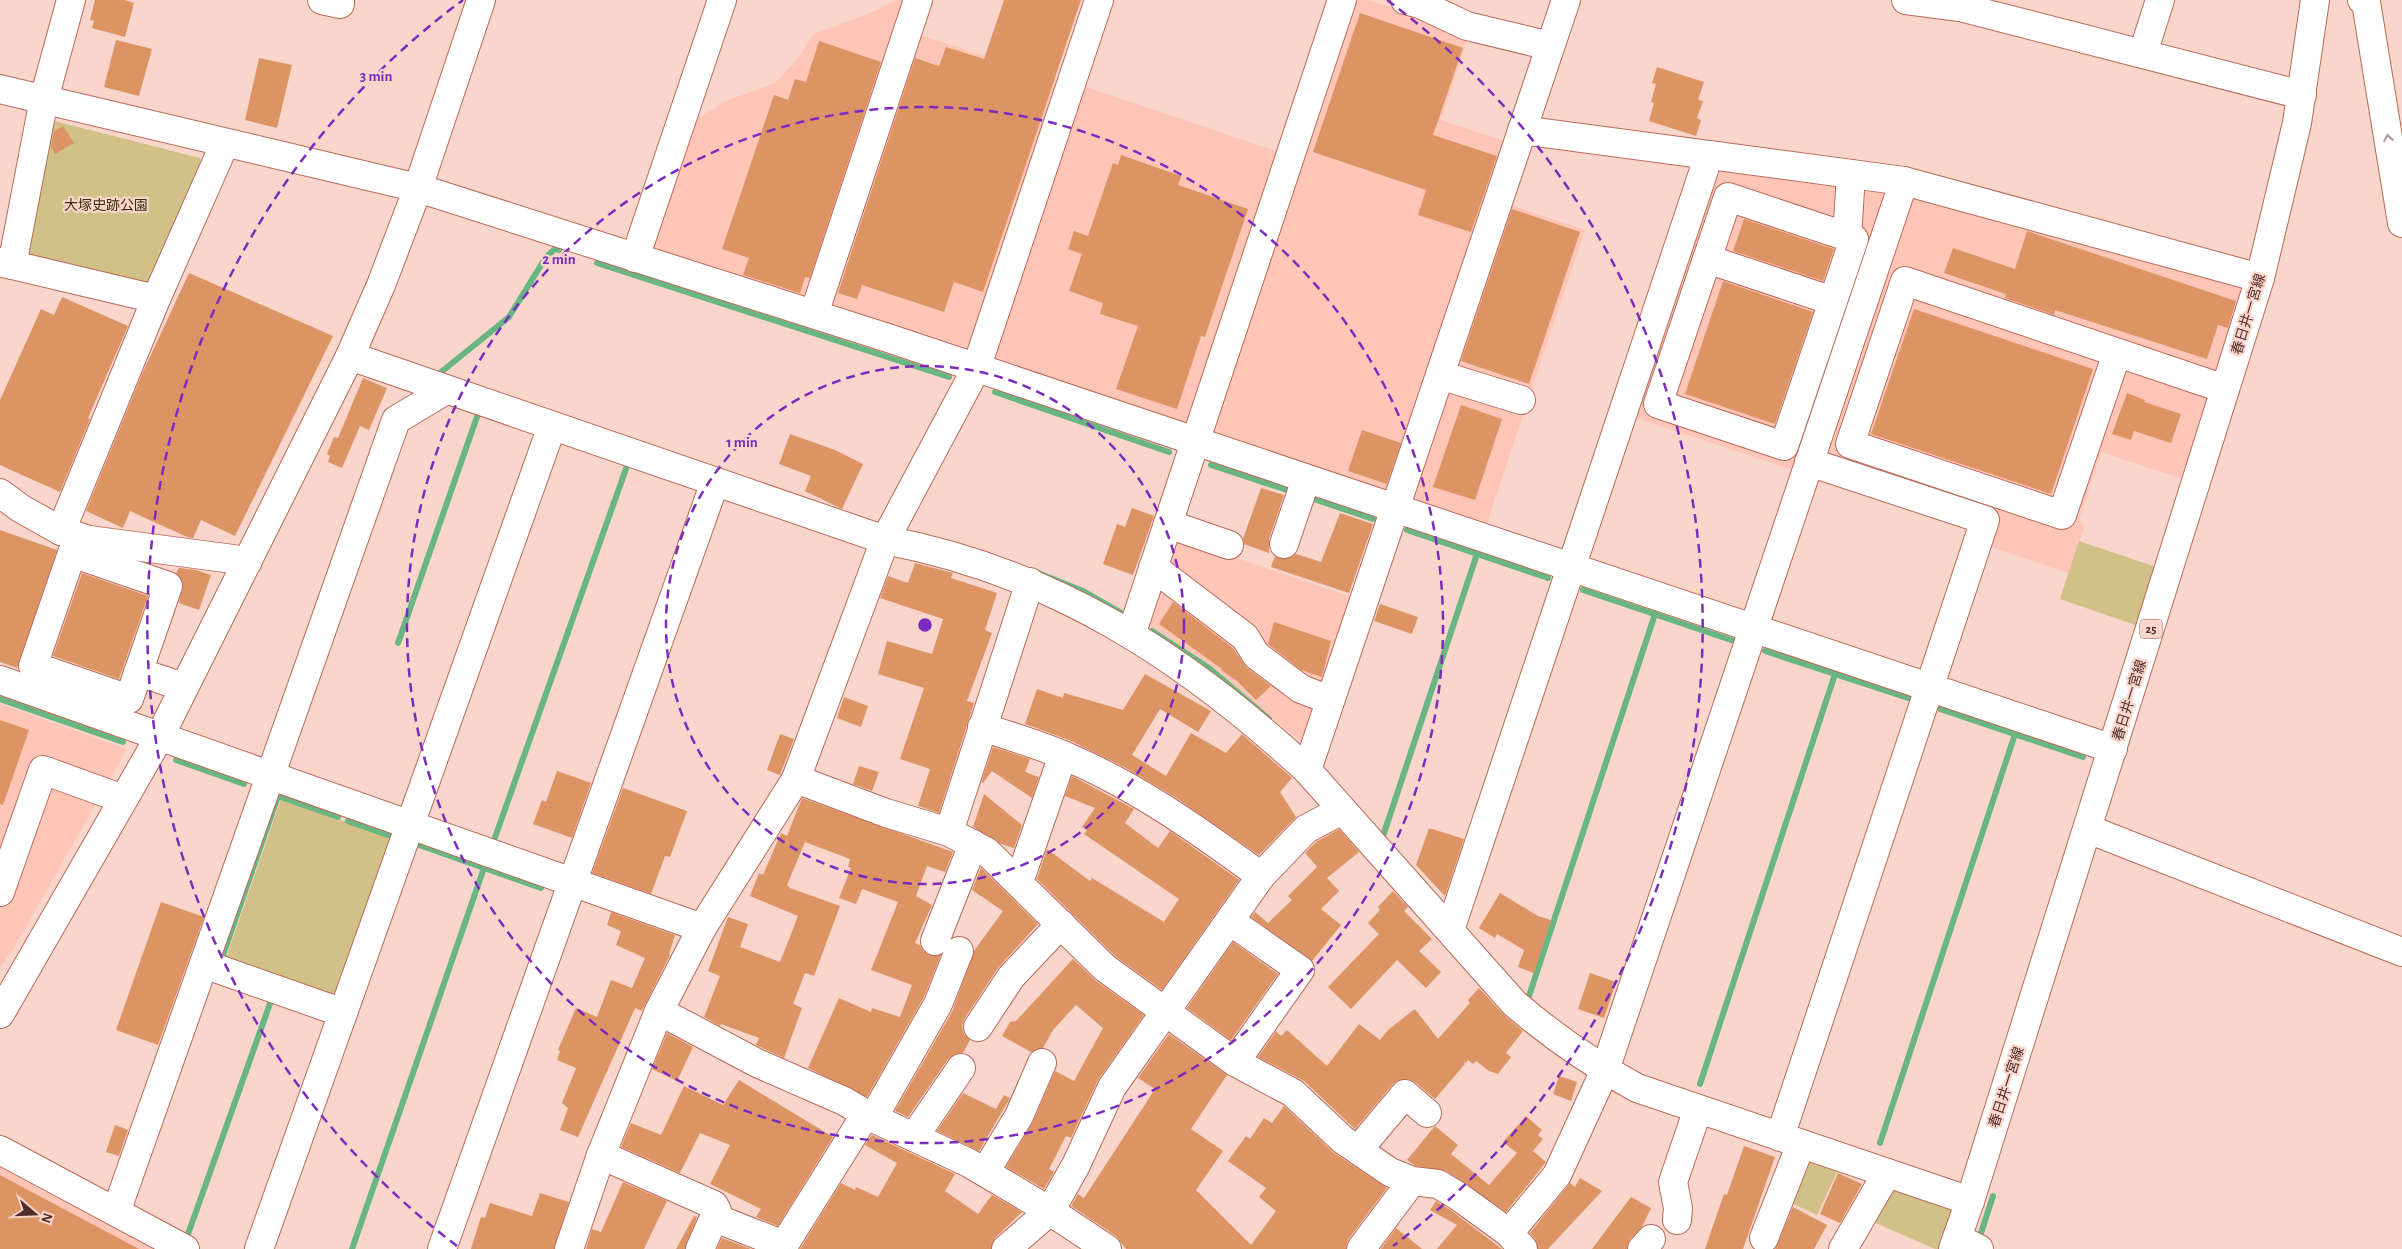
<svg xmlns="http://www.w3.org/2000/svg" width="2402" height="1249" font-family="'Alegreya Sans','Noto Sans JP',sans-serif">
	<rect width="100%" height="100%" fill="#f9d5cc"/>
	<g fill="#ffc5b7">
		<polygon points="896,0 907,0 811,294 803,299 654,250 651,242 690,123 726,101 775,83 795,62 814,34 878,10"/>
		<polygon points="1358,0 1367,0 1413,13 1468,38 1441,120 1507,142 1391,488 1382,492 1214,437 1211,430 1351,3"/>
		<polygon points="917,34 1058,80 968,348 960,353 832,310 828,302"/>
		<polygon points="1083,86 1279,152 1188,424 1181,426 997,364 993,356"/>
		<polygon points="1721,167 1882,186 1888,196 1796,471 1633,417 1714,172"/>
		<polygon points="1916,195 2238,283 2244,294 2186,480 2101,452 2079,520 2084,528 2069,573 1988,546 1999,513 1831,456 1826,447 1909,198"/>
		<polygon points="1507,204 1585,230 1486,526 1414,503 1411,494"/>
		<polygon points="1174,537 1355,598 1305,745 1210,665 1145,623"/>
		<polygon points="0,704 127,749 15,946 0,968"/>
		<polygon points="0,1163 163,1249 0,1249"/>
	</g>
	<g fill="#d1c087">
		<polygon points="55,121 200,158 204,166 152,282 142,285 27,258 45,128"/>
		<polygon points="2079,541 2159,568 2141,627 2060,599"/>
		<polygon points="281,799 395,839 340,997 226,958"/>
		<polygon points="1805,1157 1839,1168 1817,1215 1789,1202"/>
		<polygon points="1897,1188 1953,1208 1942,1249 1935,1249 1871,1221 1886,1194"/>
	</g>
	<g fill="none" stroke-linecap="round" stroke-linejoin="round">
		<g stroke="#69b683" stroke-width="6">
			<polyline points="597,263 949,377"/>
			<polyline points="435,377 509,317 546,257 555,249 559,250"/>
			<polyline points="995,392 1169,452"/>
			<polyline points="1211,465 1293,492"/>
			<polyline points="1308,497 1373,519"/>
			<polyline points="1407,530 1548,578"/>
			<polyline points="1033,571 1083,591 1120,612"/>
			<polyline points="1583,590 1734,641"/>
			<polyline points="1152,631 1209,668 1269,719"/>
			<polyline points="398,643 478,414"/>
			<polyline points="1765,651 1911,699"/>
			<polyline points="0,699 123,742"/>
			<polyline points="1940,709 2083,757"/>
			<polyline points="176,760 244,784"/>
			<polyline points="348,821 391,836"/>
			<polyline points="1383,836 1477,554"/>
			<polyline points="493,843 627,466"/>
			<polyline points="419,845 541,888"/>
			<polyline points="228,963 223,955 278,796 338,817"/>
			<polyline points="1528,999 1655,614"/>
			<polyline points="1700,1084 1835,674"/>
			<polyline points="1880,1143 2015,734"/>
			<polyline points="1980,1236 1993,1196"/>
			<polyline points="187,1237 272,998"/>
			<polyline points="352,1249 484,868"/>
		</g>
	</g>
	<g fill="#dc9465">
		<polygon points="95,0 125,0 134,3 125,37 92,28 94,21 90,20"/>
		<polygon points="1004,0 1081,0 983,292 954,282 944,312 862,285 857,299 838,293 915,58 939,66 946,47 984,59"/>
		<polygon points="1360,13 1463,48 1433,135 1497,156 1471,232 1418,215 1426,190 1313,152"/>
		<polygon points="116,40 152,49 139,96 104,87"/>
		<polygon points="819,41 881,62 810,278 805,277 800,293 743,275 749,258 722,249 774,95 788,100 795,79 806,82"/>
		<polygon points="259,58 292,65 277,128 245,120"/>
		<polygon points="1657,67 1704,82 1698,100 1703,101 1697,118 1701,120 1696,136 1649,121 1654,103 1651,102 1656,84 1652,83"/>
		<polygon points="63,126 74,143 55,154 51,147 54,131"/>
		<polygon points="1121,155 1181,176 1178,185 1248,209 1205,337 1201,336 1177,409 1116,389 1138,326 1100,314 1103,303 1069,291 1082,254 1068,249 1074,231 1088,236 1113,163 1118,165"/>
		<polygon points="1512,209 1580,232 1529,384 1461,361"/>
		<polygon points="1744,219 1834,249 1823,281 1733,251"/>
		<polygon points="2027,231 2236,301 2228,328 2218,325 2207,359 2055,310 2054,315 2005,298 2006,294 1944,273 1953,248 2015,269"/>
		<polygon points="189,273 333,336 235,536 201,520 193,538 187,537 130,511 123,528 86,511 142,374"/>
		<polygon points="1723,281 1813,312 1775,424 1685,394"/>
		<polygon points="62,297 128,326 88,418 90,419 60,492 0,465 0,400 41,309 54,315"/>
		<polygon points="1914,309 2093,369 2051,494 1871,434"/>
		<polygon points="363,378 387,388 369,430 360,426 342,468 328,462 330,456 327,454 334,437 338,438"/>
		<polygon points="2127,393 2145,400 2144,402 2181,414 2171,443 2134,431 2131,440 2112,434"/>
		<polygon points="1461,405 1502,419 1475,500 1433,487"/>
		<polygon points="1362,430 1401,443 1387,484 1348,471"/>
		<polygon points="790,434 835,450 863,464 842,509 805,491 811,476 779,464"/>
		<polygon points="1261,488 1284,495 1269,539 1269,553 1244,544 1243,539"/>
		<polygon points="1132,508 1154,516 1133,575 1103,564 1117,524 1125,527"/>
		<polygon points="1340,513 1373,524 1349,593 1271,567 1275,556 1287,559 1296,554 1321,562"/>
		<polygon points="0,530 57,550 17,668 0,662"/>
		<polygon points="915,563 953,573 951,578 997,593 985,630 992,633 967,701 974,703 939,813 918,806 930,769 900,759 924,688 878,674 887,641 932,654 943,619 880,598 888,576 908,583"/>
		<polygon points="179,568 196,570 211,575 199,610 179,603 183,584 176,573"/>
		<polygon points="82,573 148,596 119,679 53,656"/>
		<polygon points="1173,602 1233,648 1246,667 1271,686 1256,700 1237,681 1221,670 1222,669 1159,624"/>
		<polygon points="1380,604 1418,617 1412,634 1374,621"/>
		<polygon points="1274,622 1331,641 1322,677 1301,670 1268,644"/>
		<polygon points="1145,674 1211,711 1198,732 1160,709 1132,755 1166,776 1191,733 1226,753 1242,734 1292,778 1280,792 1296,817 1259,855 1175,797 1124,767 1069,740 1025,724 1037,689 1063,698 1064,693 1123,710"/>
		<polygon points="844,697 868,706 861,727 837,718"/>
		<polygon points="0,720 29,730 3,805 0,804"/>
		<polygon points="780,734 794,739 780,775 767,770"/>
		<polygon points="993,747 1030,759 1025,772 1039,777 1032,798 992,771 983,783 981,783"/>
		<polygon points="859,766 879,772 872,791 853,784"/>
		<polygon points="557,771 591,783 572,838 533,824 542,800 546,802"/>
		<polygon points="1072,776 1134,809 1125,823 1158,848 1170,831 1239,880 1162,990 1115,956 1037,879 1047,849 1090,881 1092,878 1164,922 1179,899 1084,834 1087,830 1082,827 1095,808 1065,796"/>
		<polygon points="623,788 687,811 670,857 665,856 651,894 592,873"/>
		<polygon points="984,794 1022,825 1014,848 1001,844 973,827"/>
		<polygon points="802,798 953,852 945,872 927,866 916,896 932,905 915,943 920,945 923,951 929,955 941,955 924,997 867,1097 808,1068 839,998 871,1012 872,1008 900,1017 912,985 871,970 898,902 862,889 856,904 839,898 851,868 848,867 850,859 805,842 787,885 790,888 840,906 814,976 805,973 793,1004 802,1008 784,1058 756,1045 759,1038 721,1024 720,1026 704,1017 720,976 708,971 728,917 748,924 740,947 780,962 798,916 750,896 759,873 763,875 781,833 787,836"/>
		<polygon points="1429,828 1464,839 1445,896 1416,865"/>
		<polygon points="1339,829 1359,852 1327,878 1339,891 1321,909 1341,925 1312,961 1251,917 1255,912 1268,923 1292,900 1288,896 1317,867 1305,853 1316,842"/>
		<polygon points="981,868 1038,924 998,968 965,1018 962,1026 964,1034 970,1040 963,1053 955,1054 948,1059 908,1117 895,1111 952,1012 974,951 1003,911 972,890"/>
		<polygon points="1393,891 1408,907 1404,911 1432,939 1419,951 1441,972 1426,988 1397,960 1351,1009 1328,987 1379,934 1368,923 1380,910 1378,907"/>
		<polygon points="1500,893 1538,916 1551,920 1534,973 1518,967 1524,950 1497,934 1495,938 1479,928"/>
		<polygon points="161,902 204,917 158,1045 116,1030"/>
		<polygon points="611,912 675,935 669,954 670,955 642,1011 635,1008 578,1137 560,1130 568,1108 562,1103 576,1068 557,1060 560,1051 558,1050 576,1008 597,1017 611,980 632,988 645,958 616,945 621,931 607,925"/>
		<polygon points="1233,942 1278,974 1231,1040 1187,1008"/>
		<polygon points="1073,959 1096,981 1144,1015 1098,1080 1071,1138 1066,1136 1049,1169 1054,1172 1044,1189 1006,1167 1033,1122 1055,1071 1074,1081 1103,1028 1076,1005 1053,1030 1043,1048 1031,1052 1002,1036 1010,1022 1016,1021"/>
		<polygon points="1590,973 1616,982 1604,1018 1578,1009"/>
		<polygon points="1479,988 1502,1013 1523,1031 1506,1053 1511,1057 1498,1074 1489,1071 1476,1061 1473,1064 1468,1060 1466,1063 1463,1062 1465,1064 1435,1099 1415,1082 1407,1079 1399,1080 1393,1084 1355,1129 1304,1081 1258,1057 1276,1031 1281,1036 1287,1030 1327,1066 1359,1024 1380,1040 1388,1030 1415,1009 1438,1039 1470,1003 1468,1000"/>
		<polygon points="667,1033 693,1047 677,1081 652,1069"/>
		<polygon points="1169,1034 1227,1075 1191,1129 1223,1151 1196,1190 1251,1245 1276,1211 1259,1197 1266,1188 1228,1161 1246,1136 1250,1139 1264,1118 1272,1123 1284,1106 1334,1153 1387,1188 1348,1240 1346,1249 1126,1249 1116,1236 1071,1206 1078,1194 1084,1198 1155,1089 1138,1078"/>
		<polygon points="1559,1076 1577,1082 1571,1101 1553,1094"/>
		<polygon points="739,1080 833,1137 778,1226 756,1217 761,1209 710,1184 730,1145 700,1133 680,1173 621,1147 631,1123 661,1135 684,1086 723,1105"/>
		<polygon points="963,1093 996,1109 1004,1095 1010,1098 979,1151 937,1131"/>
		<polygon points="1526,1116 1542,1130 1538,1135 1543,1139 1533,1151 1546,1162 1506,1212 1446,1171 1416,1166 1407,1160 1435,1126 1458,1145 1451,1154 1489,1185 1517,1153 1503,1142"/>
		<polygon points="115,1125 128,1130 119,1156 106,1152"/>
		<polygon points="872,1135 955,1174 945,1191 978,1214 992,1195 1022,1212 995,1238 991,1249 800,1249 841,1183 855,1190 856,1187 878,1197 897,1163 865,1145"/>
		<polygon points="1744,1146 1775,1157 1743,1249 1705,1249 1724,1194 1727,1195"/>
		<polygon points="1838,1173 1862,1184 1840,1223 1820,1214"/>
		<polygon points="0,1175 90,1223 139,1249 0,1249"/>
		<polygon points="1580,1178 1602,1191 1548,1249 1538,1249 1535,1239 1530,1233 1570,1183 1575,1187"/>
		<polygon points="623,1182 667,1201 644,1249 586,1249 592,1229 601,1232"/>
		<polygon points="540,1193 569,1202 554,1249 471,1249 481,1217 485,1218 490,1203 532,1216"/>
		<polygon points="1631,1197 1651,1208 1642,1227 1630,1239 1627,1249 1592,1249"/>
		<polygon points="1436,1201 1449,1209 1502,1249 1437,1249 1457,1225 1430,1210"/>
		<polygon points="1793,1207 1827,1225 1814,1249 1775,1249"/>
		<polygon points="694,1216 697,1217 685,1249 676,1249"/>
		<polygon points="1396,1228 1422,1249 1381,1249"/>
		<polygon points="722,1238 751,1249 717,1249"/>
	</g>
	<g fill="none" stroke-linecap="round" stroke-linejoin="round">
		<defs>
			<g id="minor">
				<polyline points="322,0 340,4 340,0"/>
				<polyline points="1405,0 1420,4 1467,26 1550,46"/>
				<polyline points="1906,0 1960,7 2302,95"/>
				<polyline points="2362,0 2366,2 2402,223"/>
				<polyline points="2143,53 2160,0"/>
				<polyline points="0,89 418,188 891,339 2113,749"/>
				<polyline points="1522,130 1904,181 2260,278"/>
				<polygon points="1728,197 1854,239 1784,446 1658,404"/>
				<polyline points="1847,237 1851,174"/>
				<polyline points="635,258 722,0"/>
				<polyline points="1707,259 1833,301"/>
				<polyline points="0,262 156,299"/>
				<polyline points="12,265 44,99 71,0"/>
				<polyline points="814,314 918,0"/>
				<polyline points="2117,353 2062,515 1850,444 1905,281 2225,389"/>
				<path d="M350 356 885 540C1054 572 1183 656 1307 770L1514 1003C1552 1036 1593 1064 1637 1088L1970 1201"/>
				<polyline points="1440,375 1521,400"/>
				<polyline points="0,493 20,508 61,531 89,540 248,561"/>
				<polyline points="1168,524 1229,545"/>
				<polyline points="61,531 156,299 225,143"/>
				<polyline points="1284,544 1306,479"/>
				<polygon points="72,553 168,586 129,699 33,666"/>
				<polyline points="1153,567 1245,637 1256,655 1301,689 1330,700"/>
				<polyline points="1131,635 1342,0"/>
				<polyline points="138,672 184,687"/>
				<polyline points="0,680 702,928"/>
				<path d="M982 727C1009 736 1038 744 1065 756 1136 786 1198 830 1261 876"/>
				<polyline points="1307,770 1566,0"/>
				<polyline points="796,779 886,813 949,832 987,852 1105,968 1235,1062 1293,1093 1343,1140 1390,1172 1412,1181 1438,1184 1458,1196 1509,1233 1523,1249"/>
				<polyline points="2088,829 2402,952"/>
				<polyline points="949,832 1030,582"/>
				<polyline points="1019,882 1063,755"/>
				<polyline points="0,892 43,770 123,799"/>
				<polyline points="1230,921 1300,970 1235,1062"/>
				<polyline points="1450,930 1709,155"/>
				<polyline points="935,941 973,844"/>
				<polyline points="204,964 343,1013"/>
				<polyline points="659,1011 757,1063 844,1101 873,1118 969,1163 1050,1211 1107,1249"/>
				<polyline points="0,1014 160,736 350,356 381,285 418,188 481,0"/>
				<polyline points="978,1027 1011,977 1061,924"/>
				<polyline points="873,1118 938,1004 959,951"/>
				<polyline points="914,1137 961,1068"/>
				<polyline points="1780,1137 1985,520 1809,462"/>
				<polyline points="0,1150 185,1249"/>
				<polyline points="1358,1150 1405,1094 1427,1113"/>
				<polyline points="601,1155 714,1205 717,1211 700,1249"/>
				<polyline points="985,1172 1019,1116 1042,1063"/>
				<polyline points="116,1212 396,420 446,390"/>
				<polyline points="715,1218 784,1245 866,1114"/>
				<polyline points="1677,1220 1678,1208 1673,1182 1698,1109"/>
				<polyline points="1509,1233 1557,1175 1605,1070 1904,181"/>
				<polyline points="1764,1238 1801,1144"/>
				<polyline points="1957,1238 1979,1249"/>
				<polyline points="259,1249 552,426"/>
				<polyline points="442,1249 715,482"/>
				<polyline points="569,1249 601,1155 659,1011 702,928 796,779 885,540 976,369 1099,0"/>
				<polyline points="1006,1249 1050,1211 1076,1165 1112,1087 1261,876 1306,829 1342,810"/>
				<polyline points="1361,1249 1412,1181"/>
				<polyline points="1642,1249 1651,1239"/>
				<polyline points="1843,1249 1887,1173"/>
			</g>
			<polyline id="major" points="1953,1249 1970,1201 2260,278 2297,123 2315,0"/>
		</defs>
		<use href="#minor" stroke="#ba6a58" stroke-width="30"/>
		<use href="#major" stroke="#ba6a58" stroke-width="30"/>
		<use href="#minor" stroke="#fff" stroke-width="28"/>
		<use href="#major" stroke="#fff" stroke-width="28"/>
	</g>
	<defs><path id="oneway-chevron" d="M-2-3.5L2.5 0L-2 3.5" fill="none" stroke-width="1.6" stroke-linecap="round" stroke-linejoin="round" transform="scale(1.25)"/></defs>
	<use stroke="#a89692" href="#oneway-chevron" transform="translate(2388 138) rotate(-99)"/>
	<g fill="none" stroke="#7b2cbf" stroke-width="2.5" stroke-dasharray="9 6">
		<circle cx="925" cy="625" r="259"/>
		<circle cx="925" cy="625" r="518"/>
		<path d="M457 1246A777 777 0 0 1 463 0M1387 0A777 777 0 0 1 1393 1246"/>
	</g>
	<g text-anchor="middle" stroke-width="4.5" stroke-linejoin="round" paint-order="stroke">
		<rect fill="#f9d5cc" stroke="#835f58" stroke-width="1" x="2140" y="619.5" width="22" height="19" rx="4"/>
		<g font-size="12" font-weight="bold" fill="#502d26">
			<text x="2151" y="633">25</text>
		</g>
		<g font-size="14" fill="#382e08" stroke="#f9d5cc">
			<text x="106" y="210">大塚史跡公園</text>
		</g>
		<g font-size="14" fill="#502d26" stroke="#f9d5cc">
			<text transform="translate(2248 314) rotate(-73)" y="5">春日井一宮線</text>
			<text transform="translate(2129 700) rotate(-73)" y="5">春日井一宮線</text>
			<text transform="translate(2006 1087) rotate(-72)" y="5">春日井一宮線</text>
		</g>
	</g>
	<circle cx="925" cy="625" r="8" fill="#7b2cbf" stroke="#f9d5cc" stroke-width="2.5"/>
	<g font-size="15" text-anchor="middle" font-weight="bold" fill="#7b2cbf" stroke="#f9d5cc" stroke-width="4.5" stroke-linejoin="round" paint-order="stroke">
		<text x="376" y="81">3 min</text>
		<text x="559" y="264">2 min</text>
		<text x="742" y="447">1 min</text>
	</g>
	<g transform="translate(35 1214) rotate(109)" stroke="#f9d5cc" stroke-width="4" paint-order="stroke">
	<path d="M0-4L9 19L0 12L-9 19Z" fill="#502d26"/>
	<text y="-8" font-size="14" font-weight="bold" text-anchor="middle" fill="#502d26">N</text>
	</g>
</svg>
